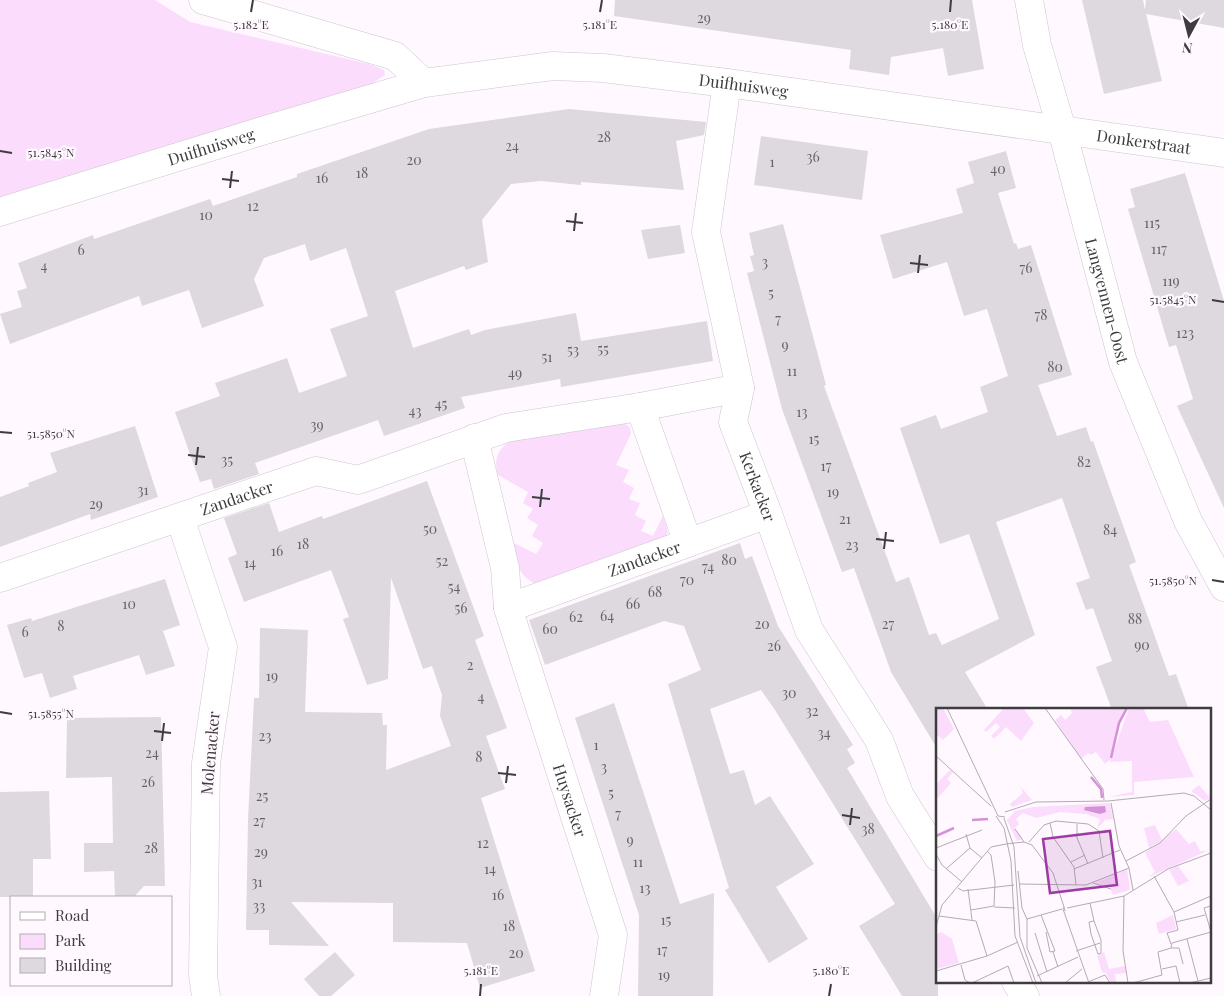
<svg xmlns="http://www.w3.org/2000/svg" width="1224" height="996" font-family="'Playfair Display',serif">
	<rect width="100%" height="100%" fill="#fff8ff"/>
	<g fill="#fbdcfc">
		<polygon points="0,0 155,0 190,22 369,64 384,70 385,75 362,90 0,201"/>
		<path d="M624 422 630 428 631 434 616 465 629 470 623 482 634 488 629 499 640 503 635 515 646 521 641 531 653 536 663 516 667 529 668 539 540 586C518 577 517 565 514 543L536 554 543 543 532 536 538 525 527 518 533 509 523 503 528 492 498 475C493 460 498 449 511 440Z"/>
	</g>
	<g fill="#ded9df">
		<polygon points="615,0 972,0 984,69 948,76 943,48 891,57 889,75 849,69 851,50 614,16"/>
		<polygon points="1082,0 1143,0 1145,10 1146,0 1224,0 1224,28 1146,14 1162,81 1104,94"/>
		<polygon points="569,109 706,122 704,135 676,141 684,190 581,182 581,185 541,181 511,184 482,220 488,262 466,270 464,266 395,291 413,348 469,329 471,335 485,330 576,313 581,341 707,321 713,361 561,387 560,379 461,397 465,408 384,436 378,420 255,463 259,474 214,489 211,479 200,482 175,412 220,396 215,383 287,358 299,393 347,376 330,329 368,316 346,248 310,261 305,244 264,258 254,279 264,306 202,328 189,290 142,306 139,296 10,344 0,314 22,307 17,291 27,288 18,263 93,235 94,239 210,199 213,206 297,177 297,174 429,129"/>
		<polygon points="761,136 868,151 862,200 754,185"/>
		<polygon points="1006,151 1016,188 998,193 1014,244 1016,243 1018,249 1031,245 1072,375 1038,385 1057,436 1086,427 1091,442 1093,441 1136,562 1129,565 1149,620 1169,676 1176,674 1189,710 1112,710 1096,667 1112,661 1093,608 1086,610 1076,583 1090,578 1062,498 996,522 1035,635 965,672 988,710 938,710 938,750 891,672 854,568 842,572 782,409 747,273 754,271 750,256 754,255 749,233 783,224 826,385 824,386 896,582 909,577 929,635 936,633 942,645 999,619 969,534 940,544 900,428 936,415 941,429 988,412 980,387 1008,376 987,309 964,316 947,262 893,279 880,235 963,213 956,189 974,183 968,162"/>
		<polygon points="1185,173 1224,301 1224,508 1177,406 1193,399 1176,345 1169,347 1128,209 1135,207 1130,189"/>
		<polygon points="680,225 685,253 648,259 641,230"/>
		<polygon points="135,426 158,497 91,520 90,514 0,547 0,497 29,486 28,483 57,472 50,453"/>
		<polygon points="427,481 484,636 475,640 507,728 486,736 505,789 481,798 535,971 480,988 467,943 393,942 393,903 291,902 329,946 269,945 269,930 246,930 248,819 254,698 259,698 260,628 308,630 305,712 382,713 383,725 387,725 386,770 451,746 440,716 442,695 432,666 423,669 391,578 388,679 367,685 343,619 349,617 331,570 244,602 228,558 237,554 224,518 269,503 279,532 322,516 323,519"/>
		<polygon points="740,543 745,559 752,556 778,626 853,745 847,749 855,763 847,768 938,920 938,996 902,996 859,926 895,904 775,710 761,690 710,709 730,774 744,770 755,805 770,796 814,864 776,887 808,939 769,963 725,890 729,888 668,684 701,670 684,626 664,621 545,665 529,620"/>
		<polygon points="165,579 180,625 163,631 175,666 146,675 139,655 73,676 77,689 50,698 42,673 24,678 7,625 31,618 32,621"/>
		<polygon points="614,703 680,904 714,893 713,996 638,996 639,915 575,718"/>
		<polygon points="161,717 165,886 144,886 134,897 115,897 114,871 84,872 84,843 113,843 112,777 66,778 67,718"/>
		<polygon points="49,791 51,859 33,859 33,897 0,897 0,792"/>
		<polygon points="335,952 355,975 331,996 319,996 304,979"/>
	</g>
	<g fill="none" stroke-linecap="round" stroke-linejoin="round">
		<defs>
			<g id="minor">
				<polyline points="203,0 395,56 424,83"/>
				<path id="s1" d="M1029 0 1037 45 1062 130 1123 362 1188 521 1224 587"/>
				<path id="s2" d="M727 83 706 232 740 388 733 422 768 514 809 630 879 740 900 796 938 857"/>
				<path id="s3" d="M0 212 252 134 424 83 553 66 603 68 727 83 1224 153"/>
				<polyline points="640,407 688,543"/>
				<path id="s4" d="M474 438 505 568 508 608 613 935 604 996"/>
				<polyline points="180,518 223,647 206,763 203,975 206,996"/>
				<path id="s5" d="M0 578 316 471 358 480 506 428 640 407 740 388"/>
				<path id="s6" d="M508 608 768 514"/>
				<polyline points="1016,982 1025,996"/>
			</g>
		</defs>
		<use href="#minor" stroke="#ccc6cc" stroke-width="29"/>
		<use href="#minor" stroke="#fff" stroke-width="28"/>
	</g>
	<path fill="none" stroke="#3e3c3e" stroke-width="2" d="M251 12 253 0M600 12 602 0M950 12 951 0M0 151 12 153M222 179 239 181M230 188 232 171M566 221 583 223M574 231 576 213M910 263 928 265M918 273 920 255M1212 300 1224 302M0 432 12 433M188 455 205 457M196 465 198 447M532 497 550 499M540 507 542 489M876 539 894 541M884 549 886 532M1212 580 1224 582M0 712 12 714M154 731 171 733M162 741 164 723M498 773 516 775M506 783 508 766M842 815 860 818M850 825 852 808M480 996 481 984M829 996 831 984"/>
	<g text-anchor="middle" stroke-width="4.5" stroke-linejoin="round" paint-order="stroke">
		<g font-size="14" fill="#666366">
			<text x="704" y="23">29</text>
			<text x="604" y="142">28</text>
			<text x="512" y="151">24</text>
			<text x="813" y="162">36</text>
			<text x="414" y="165">20</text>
			<text x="772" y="167">1</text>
			<text x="998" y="174">40</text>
			<text x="362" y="178">18</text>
			<text x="322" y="183">16</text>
			<text x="253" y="211">12</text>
			<text x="206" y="220">10</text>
			<text x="1152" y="228">115</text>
			<text x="1159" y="254">117</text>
			<text x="81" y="255">6</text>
			<text x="765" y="267">3</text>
			<text x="44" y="271">4</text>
			<text x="1026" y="273">76</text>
			<text x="1171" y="286">119</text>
			<text x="771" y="298">5</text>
			<text x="1041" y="320">78</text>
			<text x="778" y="324">7</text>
			<text x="1185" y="338">123</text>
			<text x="785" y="350">9</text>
			<text x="603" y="354">55</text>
			<text x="573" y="355">53</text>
			<text x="547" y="362">51</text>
			<text x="1055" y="372">80</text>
			<text x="792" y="376">11</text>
			<text x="515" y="378">49</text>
			<text x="441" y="409">45</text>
			<text x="415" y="416">43</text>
			<text x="802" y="417">13</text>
			<text x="317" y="430">39</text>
			<text x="814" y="444">15</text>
			<text x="227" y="465">35</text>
			<text x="1084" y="467">82</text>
			<text x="826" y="471">17</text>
			<text x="143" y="495">31</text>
			<text x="833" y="497">19</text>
			<text x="96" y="509">29</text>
			<text x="845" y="524">21</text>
			<text x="430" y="534">50</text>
			<text x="1110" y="535">84</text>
			<text x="303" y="549">18</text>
			<text x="852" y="550">23</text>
			<text x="277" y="556">16</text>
			<text x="729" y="565">80</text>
			<text x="442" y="566">52</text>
			<text x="250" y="568">14</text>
			<text x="708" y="572">74</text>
			<text x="687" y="585">70</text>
			<text x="454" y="592">54</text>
			<text x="655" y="597">68</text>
			<text x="129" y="609">10</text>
			<text x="633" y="609">66</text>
			<text x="461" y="613">56</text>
			<text x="607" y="621">64</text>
			<text x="576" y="622">62</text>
			<text x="1135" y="624">88</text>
			<text x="762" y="629">20</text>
			<text x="888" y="629">27</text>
			<text x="61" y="631">8</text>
			<text x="550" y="634">60</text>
			<text x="25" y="637">6</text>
			<text x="1142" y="650">90</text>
			<text x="774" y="651">26</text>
			<text x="470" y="670">2</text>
			<text x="272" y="681">19</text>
			<text x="789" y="698">30</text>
			<text x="481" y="702">4</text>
			<text x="812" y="716">32</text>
			<text x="824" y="738">34</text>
			<text x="265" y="741">23</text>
			<text x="596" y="750">1</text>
			<text x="152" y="758">24</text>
			<text x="479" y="762">8</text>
			<text x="604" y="772">3</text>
			<text x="148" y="787">26</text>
			<text x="611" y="798">5</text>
			<text x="262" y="801">25</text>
			<text x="618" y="819">7</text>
			<text x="259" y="826">27</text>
			<text x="868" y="834">38</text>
			<text x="630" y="845">9</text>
			<text x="483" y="848">12</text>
			<text x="151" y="853">28</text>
			<text x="261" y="857">29</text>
			<text x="638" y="867">11</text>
			<text x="490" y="874">14</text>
			<text x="257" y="887">31</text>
			<text x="645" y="893">13</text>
			<text x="498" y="900">16</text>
			<text x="259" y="911">33</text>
			<text x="666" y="925">15</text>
			<text x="509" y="931">18</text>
			<text x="662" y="955">17</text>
			<text x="516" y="958">20</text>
			<text x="664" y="980">19</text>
		</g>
		<g font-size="16" fill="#3e3c3e" stroke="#fff8ff">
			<text dy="6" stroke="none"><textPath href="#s3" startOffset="765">Duifhuisweg</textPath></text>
			<text dy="6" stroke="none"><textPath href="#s3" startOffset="1169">Donkerstraat</textPath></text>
			<text dy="6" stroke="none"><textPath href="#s3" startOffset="221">Duifhuisweg</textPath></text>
			<text dy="6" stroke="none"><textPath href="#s1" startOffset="311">Langvennen-Oost</textPath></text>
			<text dy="6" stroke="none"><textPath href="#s2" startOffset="414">Kerkacker</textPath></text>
			<text dy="6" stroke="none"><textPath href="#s5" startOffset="250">Zandacker</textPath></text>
			<text dy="6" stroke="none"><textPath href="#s6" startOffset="145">Zandacker</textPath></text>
			<text transform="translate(210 753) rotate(-85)" y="6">Molenacker</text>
			<text dy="6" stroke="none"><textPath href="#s4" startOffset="376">Huysacker</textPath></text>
		</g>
	</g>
	<g transform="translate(936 708)">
		<rect width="275" height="275" fill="#fff8ff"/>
		<path d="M0 0H7L18 21 7 32 0 26ZM68 0H87L98 15 85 33 70 19 58 31 55 28 64 19 60 15 50 24 48 22ZM134 0H191L182 21 175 51 169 56 160 44 155 47 152 45 145 51 119 12 125 7 129 12 136 5ZM193 0H207L214 14 232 12 258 69 198 74V87L172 89 196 84V53L174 54ZM14 62 17 64 11 71 15 75 0 92V76ZM263 77 274 90 269 93 255 83ZM84 78 96 92 76 99 74 96 87 85ZM174 95 177 111 169 112 161 121 164 111 150 106 124 104 100 110 87 105 80 111 83 116 79 120 87 131 81 133 71 112 79 103 97 99ZM219 117 226 132 213 140 208 120ZM240 121 253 136 259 133 264 143H271L213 169 219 164 209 145ZM242 158 253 173 242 178 233 162ZM191 161 194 181 191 183 177 187 174 179 159 175ZM237 207 240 221 223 226 220 215ZM5 224 16 231 23 255 0 261V227ZM168 244 173 261 189 258 190 265 179 266 180 275H175L170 265 166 264 161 247Z" fill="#fbdcfc"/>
		<path d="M169 98 170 104 164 106 148 102 149 99Z" fill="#d393d6"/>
		<path fill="none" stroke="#d393d6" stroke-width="2.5" d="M175 50 183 15 191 0M155 69 165 81 166 90M36 112 52 111M0 128 18 120"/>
		<path fill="none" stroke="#b2adb2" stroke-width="1" d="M11 0 62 108 69 109M109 0 167 81 168 92M0 48 55 98M175 95 183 138 193 160 197 182M69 104 100 94 172 93 248 85 258 88 275 102M60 108 68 120 75 153 79 228 97 275M68 110 78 139 84 229 100 275M114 115 117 129 138 159 140 177M141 116V130L152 156M79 121 88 134M30 126 34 140 46 150M93 134 108 117 120 113 152 116 163 123 167 150M0 140 46 122M0 146 6 157 26 174M190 153 224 135 250 108 275 91M135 154 149 147M10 161 34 140M138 161 184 142M82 163 86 200 91 211V240L106 275M218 168 238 204 242 222 231 225 235 236M157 175 175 181M83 176 150 177 193 160M22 180 27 183 78 177M32 181 36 212M188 188 187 243 192 275M154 195 158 213M275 198 268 200 275 224M58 199 79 200M131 200 188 188 232 161 275 145M35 202 58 198 59 174 55 147 51 143M129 203 128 199 127 201 153 275M238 204 275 188M105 207 119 243 114 244 110 224M3 208 40 213 51 248M91 211 126 201M158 213 165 232V245L162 246 155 226 153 214ZM240 214 269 207M0 219 6 197 55 139 70 136 88 134 96 137 117 165 128 199M99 225 111 264M251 231 262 273M235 240H243L247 256M140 243 164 235M117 244 122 259M25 257 29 272 34 275M226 261 240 258 244 275M0 263 51 248 82 234M101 268 142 249M152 274 169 267 174 275M36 275 72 258 78 275M129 275 146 261M197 275 226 267 222 244 235 240 236 235 275 224M254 275 275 270"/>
		<path fill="#9c3ba3" fill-opacity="0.15" stroke="#9c3ba3" stroke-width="2.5" d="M174 123 181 177 114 185 107 131Z"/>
		<rect width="275" height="275" fill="none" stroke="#3e3c3e" stroke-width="2.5"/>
	</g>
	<g font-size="12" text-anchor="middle" fill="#3e3c3e" stroke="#fff8ff" stroke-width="4.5" stroke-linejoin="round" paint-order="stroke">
		<text x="251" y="29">5.182°E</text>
		<text x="600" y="29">5.181°E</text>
		<text x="950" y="29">5.180°E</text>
		<text x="51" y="157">51.5845°N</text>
		<text x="1173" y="304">51.5845°N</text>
		<text x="51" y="438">51.5850°N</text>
		<text x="1173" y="585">51.5850°N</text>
		<text x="51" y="718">51.5855°N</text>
		<text x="481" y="975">5.181°E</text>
		<text x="831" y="975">5.180°E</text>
	</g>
	<rect x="10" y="896" width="162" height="90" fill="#fff8ff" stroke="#b2adb2"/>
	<rect x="20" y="912" width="25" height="8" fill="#ffffff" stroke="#b2adb2"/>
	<text x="55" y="921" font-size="15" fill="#3e3c3e">Road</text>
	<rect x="20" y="934" width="25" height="15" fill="#fbdcfc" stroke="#b2adb2"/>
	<text x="55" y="946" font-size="15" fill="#3e3c3e">Park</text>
	<rect x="20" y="958" width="25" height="15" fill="#ded9df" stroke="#b2adb2"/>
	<text x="55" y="971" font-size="15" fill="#3e3c3e">Building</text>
	<g transform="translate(1189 35) rotate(187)" stroke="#fff8ff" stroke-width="4" paint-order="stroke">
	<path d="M0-4L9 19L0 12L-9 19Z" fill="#3e3c3e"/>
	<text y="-8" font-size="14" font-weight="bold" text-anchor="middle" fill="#3e3c3e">N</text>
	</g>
</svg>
